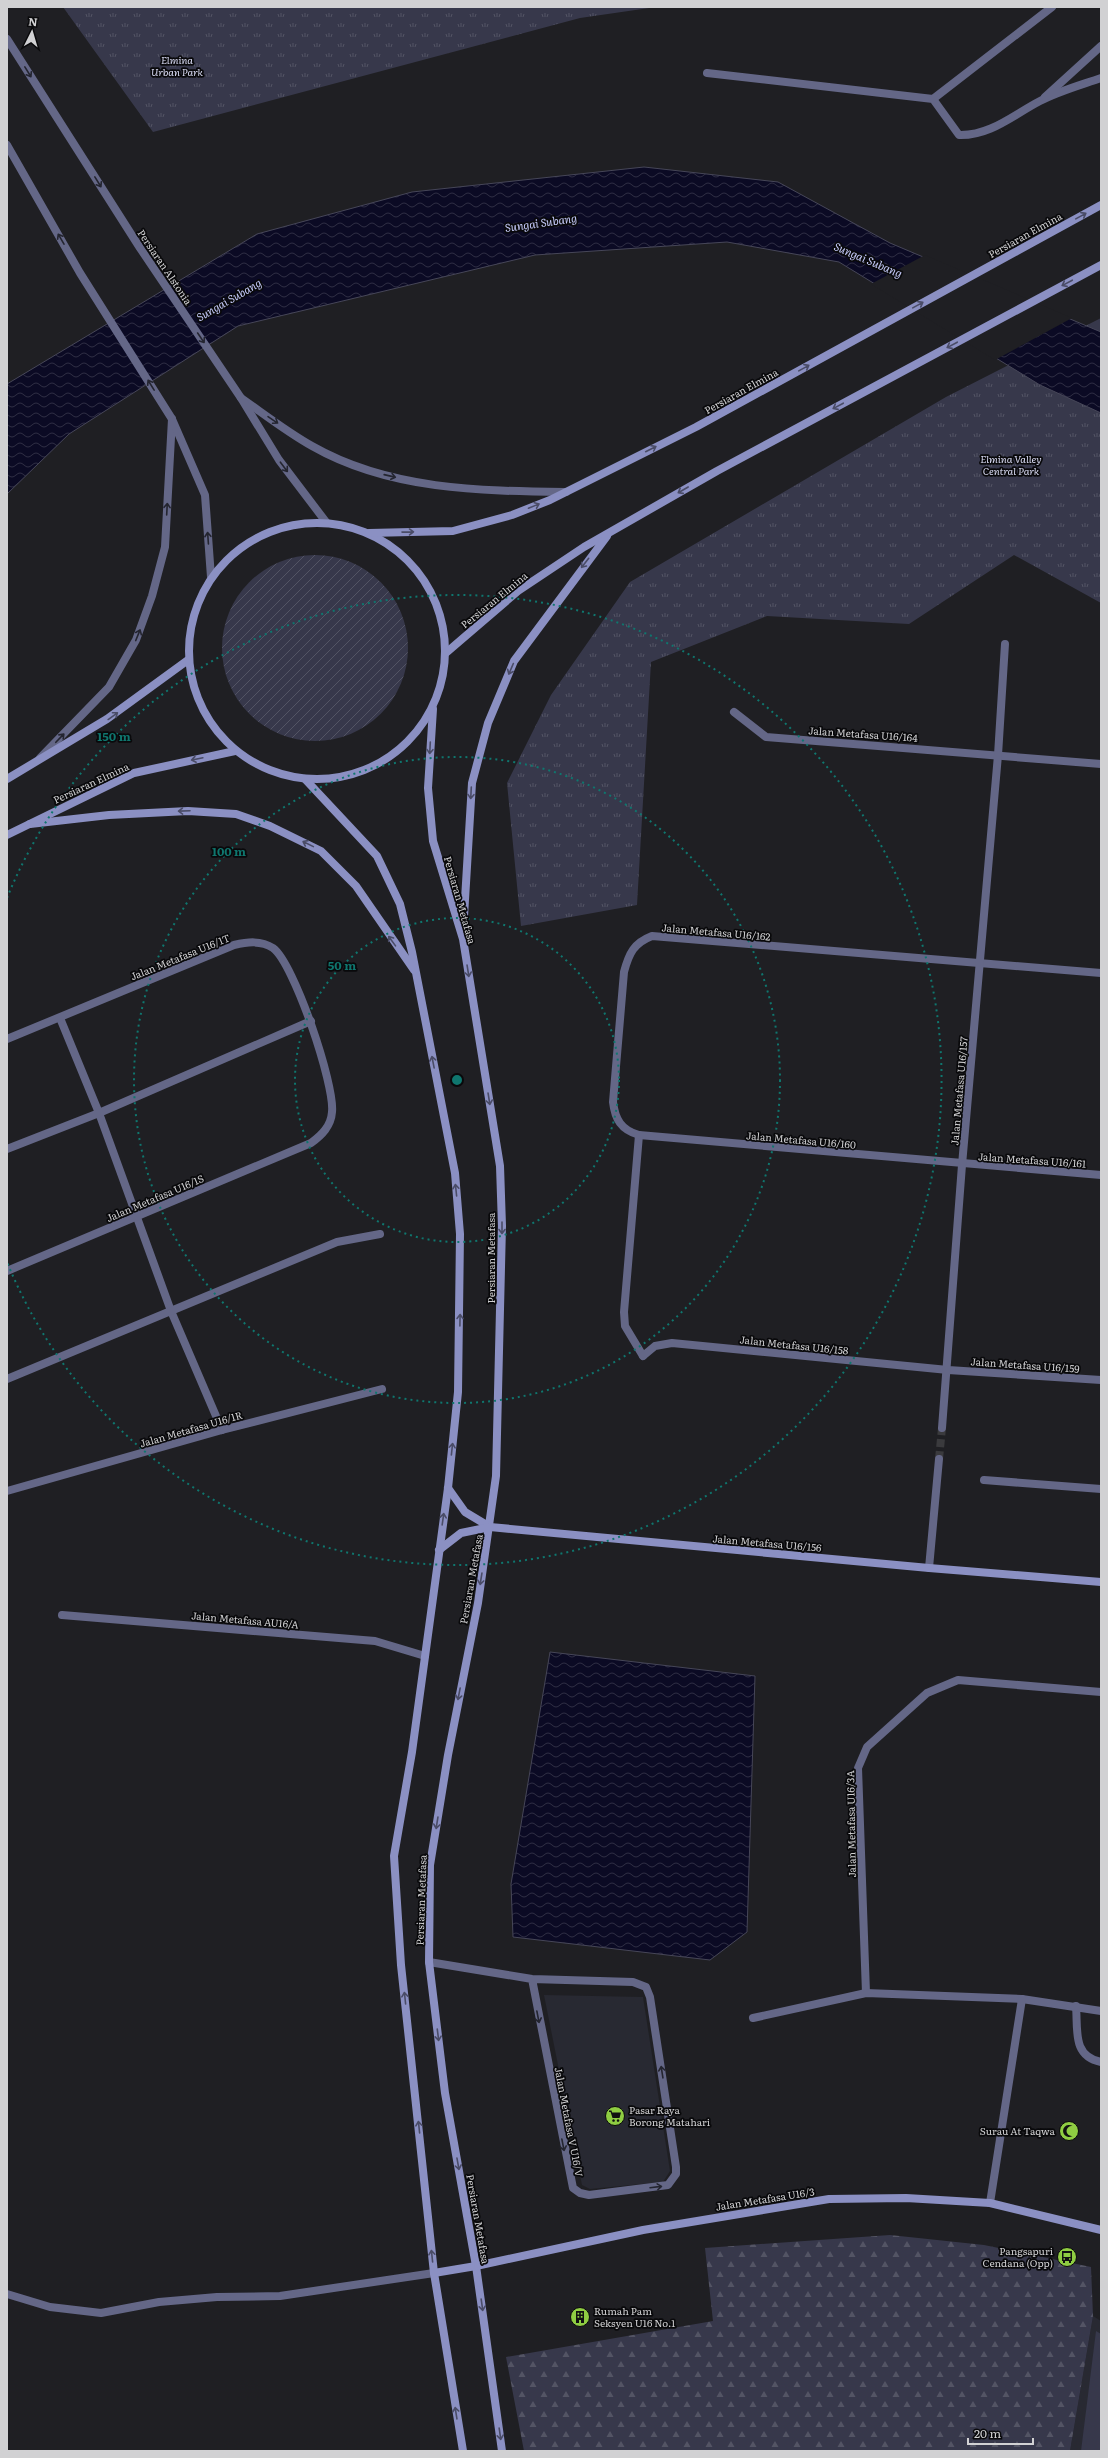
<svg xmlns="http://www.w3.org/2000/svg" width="1108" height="2458" font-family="Literata,serif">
	<defs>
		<pattern id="forest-firs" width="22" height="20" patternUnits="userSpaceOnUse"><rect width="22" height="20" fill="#37384b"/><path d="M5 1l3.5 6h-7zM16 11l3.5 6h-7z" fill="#535464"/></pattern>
		<pattern id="park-tufts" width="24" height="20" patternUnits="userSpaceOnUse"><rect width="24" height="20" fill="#37384b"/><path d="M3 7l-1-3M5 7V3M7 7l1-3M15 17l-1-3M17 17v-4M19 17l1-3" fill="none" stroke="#535464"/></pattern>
		<pattern id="garden-furrows" width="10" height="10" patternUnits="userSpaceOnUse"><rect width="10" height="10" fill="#37384b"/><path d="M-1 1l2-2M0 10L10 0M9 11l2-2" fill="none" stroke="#535464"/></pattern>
		<pattern id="water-waves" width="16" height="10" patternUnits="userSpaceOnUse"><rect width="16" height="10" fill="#0b0a24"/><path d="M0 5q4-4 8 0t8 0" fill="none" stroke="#2e2d43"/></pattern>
	</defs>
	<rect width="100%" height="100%" fill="#1f1f23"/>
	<g fill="#282932">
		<polygon points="544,1995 643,1997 670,2171 663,2182 590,2189 582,2185"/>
		<polygon points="1093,2316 1101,2321 1101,2451 1070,2451"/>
	</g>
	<polygon fill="url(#forest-firs)" points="890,2235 984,2245 1091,2267 1093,2316 1070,2451 524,2451 506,2357 713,2321 705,2248"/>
	<g fill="url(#park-tufts)">
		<polygon points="63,7 656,7 580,18 153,132"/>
		<polygon points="1101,318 1101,603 1014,555 909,624 767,616 651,662 637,905 521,926 507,783 551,695 630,582 946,397"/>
	</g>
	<circle fill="url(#garden-furrows)" cx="315" cy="648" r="93"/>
	<polygon fill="#37384b" points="1096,2331 1101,2334 1101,2451 1081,2451"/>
	<g fill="url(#water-waves)" stroke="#464658">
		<polygon points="644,167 778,182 890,243 1101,332 1101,413 1040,385 839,262 727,242 535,255 238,326 69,434 7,494 7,384 257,234 412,192"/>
		<polygon points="550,1652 755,1676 747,1932 710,1960 513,1937 511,1884"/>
	</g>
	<polygon fill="#1f1f23" points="925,255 1072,318 995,360 871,284"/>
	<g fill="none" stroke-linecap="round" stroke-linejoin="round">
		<polyline stroke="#3a3a3d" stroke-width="8" stroke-dasharray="8 4" stroke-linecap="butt" points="939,1459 942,1428"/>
		<g stroke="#646787" stroke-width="8">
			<path d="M707 73 933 99 959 135C990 136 1013 115 1040 101 1059 91 1081 85 1101 78"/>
			<polyline points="1045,97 1101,46"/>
			<polyline points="933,99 1052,7"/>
			<path d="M241 398C264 414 287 432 312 446 389 490 480 491 566 492"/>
			<polyline points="998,755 1005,644"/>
			<polyline points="40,758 109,687 136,640 152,596 165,547 172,419"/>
			<polyline points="60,1018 99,1113 171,1311 222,1430"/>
			<polyline points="639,1135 624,1312 625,1326 643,1356"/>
			<polyline points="7,1149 99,1113 311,1021"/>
			<polyline points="7,1379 337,1242 380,1234"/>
			<polyline points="984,1480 1101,1489"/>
			<polyline points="62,1615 375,1641 425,1656"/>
			<polyline points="429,1962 532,1979 633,1982 646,1987 650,1997 676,2167 676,2174 668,2185 589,2195 580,2193 573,2188 532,1979"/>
			<polyline points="866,1993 858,1768 867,1747 927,1693 958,1680 1101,1692"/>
			<path d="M1076 2006C1078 2030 1072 2056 1101 2062"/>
			<polyline points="753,2018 866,1993 1022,1999 1101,2011"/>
			<polyline points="990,2203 1022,1999"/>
			<polyline points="7,2294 50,2307 101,2313 159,2302 217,2297 280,2296 434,2273"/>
		</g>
		<g stroke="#646787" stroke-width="8">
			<polyline points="7,39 140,248 241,398 279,460 326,522"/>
			<polyline points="7,145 80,273 172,419 205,495 211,577"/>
			<polyline points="734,712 766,737 1101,764"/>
			<path d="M1101 973 652 936C634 943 629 953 624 972L613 1102C615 1119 621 1130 639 1135L1101 1175"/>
			<path d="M7 1039 234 945C247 942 261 940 273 948 294 963 335 1085 332 1112 331 1126 322 1135 311 1143L7 1271"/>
			<polyline points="643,1356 655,1346 672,1343 948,1370 1101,1380"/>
			<polyline points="942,1428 962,1165 998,755"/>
			<polyline points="7,1491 222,1430 382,1389"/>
			<polyline points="929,1568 939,1459"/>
		</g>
		<g stroke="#8b90c3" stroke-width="8">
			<circle cx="317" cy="651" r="128"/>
			<polyline points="369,533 453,531 512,515 550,500 696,427 1101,205"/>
			<polyline points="447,652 518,591 584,547 717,471 1101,265"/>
			<polyline points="433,709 428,788 433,841 463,939 500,1166 502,1226 496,1476 478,1603 448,1755 430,1865 429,1962 445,2093 476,2266 502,2451"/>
			<polyline points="7,779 107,719 188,660"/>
			<polyline points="305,779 377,856 400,904 412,952 455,1173 460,1234 458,1392 448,1488 412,1752 394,1856 401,1965 434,2273 463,2451"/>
			<polyline points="30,824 109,815 188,811 236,814 270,826 321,851 356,886 414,970"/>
			<polyline points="7,835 134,773 235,751"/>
			<polyline points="463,933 472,783 488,723 514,661 607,536"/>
			<polyline points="448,1488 465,1512 490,1527 929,1568 1101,1582"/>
			<polyline points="439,1550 461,1533 490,1527"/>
			<polyline points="434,2273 476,2266 643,2230 829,2199 906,2198 990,2203 1101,2230"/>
		</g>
	</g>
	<defs><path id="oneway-shaft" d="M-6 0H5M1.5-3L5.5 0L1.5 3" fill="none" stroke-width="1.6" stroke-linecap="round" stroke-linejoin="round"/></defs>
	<g stroke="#242530">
		<use href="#oneway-shaft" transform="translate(28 72) rotate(58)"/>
		<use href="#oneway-shaft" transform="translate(98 182) rotate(58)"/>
		<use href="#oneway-shaft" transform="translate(61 239) rotate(-120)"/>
		<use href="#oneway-shaft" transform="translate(201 338) rotate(56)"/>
		<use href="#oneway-shaft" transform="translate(151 385) rotate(-122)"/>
		<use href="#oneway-shaft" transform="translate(273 420) rotate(34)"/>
		<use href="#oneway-shaft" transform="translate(284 467) rotate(53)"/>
		<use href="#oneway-shaft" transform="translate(390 476) rotate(13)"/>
		<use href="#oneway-shaft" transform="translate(167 509) rotate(-87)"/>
		<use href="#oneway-shaft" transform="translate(208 538) rotate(-94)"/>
		<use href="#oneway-shaft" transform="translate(138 635) rotate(-68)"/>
		<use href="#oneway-shaft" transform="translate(60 738) rotate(-46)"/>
		<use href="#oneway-shaft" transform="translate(538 2017) rotate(79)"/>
		<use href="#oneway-shaft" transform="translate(662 2072) rotate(-99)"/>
		<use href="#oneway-shaft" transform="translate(563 2145) rotate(79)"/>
		<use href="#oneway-shaft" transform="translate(656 2187) rotate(-7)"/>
	</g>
	<g stroke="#4a4c67">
		<use href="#oneway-shaft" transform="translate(1081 216) rotate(-29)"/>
		<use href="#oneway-shaft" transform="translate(1067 283) rotate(152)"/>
		<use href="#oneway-shaft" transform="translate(918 305) rotate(-29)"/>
		<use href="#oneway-shaft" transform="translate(952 345) rotate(152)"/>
		<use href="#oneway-shaft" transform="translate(804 368) rotate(-29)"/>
		<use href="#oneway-shaft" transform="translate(838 406) rotate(152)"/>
		<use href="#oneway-shaft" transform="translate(651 449) rotate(-27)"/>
		<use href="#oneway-shaft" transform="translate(683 490) rotate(150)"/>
		<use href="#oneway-shaft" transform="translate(534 506) rotate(-22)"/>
		<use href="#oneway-shaft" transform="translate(408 532) rotate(-1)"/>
		<use href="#oneway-shaft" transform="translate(585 563) rotate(128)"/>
		<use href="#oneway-shaft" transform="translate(511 669) rotate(113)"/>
		<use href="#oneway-shaft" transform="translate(113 716) rotate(-36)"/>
		<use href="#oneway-shaft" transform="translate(430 748) rotate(93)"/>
		<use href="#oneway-shaft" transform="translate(197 759) rotate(168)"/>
		<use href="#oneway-shaft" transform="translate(471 793) rotate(93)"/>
		<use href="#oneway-shaft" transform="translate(184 811) rotate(178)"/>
		<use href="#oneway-shaft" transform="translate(308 844) rotate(-154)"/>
		<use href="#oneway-shaft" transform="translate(392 941) rotate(-126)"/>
		<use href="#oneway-shaft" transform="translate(468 971) rotate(81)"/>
		<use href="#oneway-shaft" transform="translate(433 1062) rotate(-101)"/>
		<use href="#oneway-shaft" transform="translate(489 1099) rotate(81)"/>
		<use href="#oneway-shaft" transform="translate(456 1190) rotate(-96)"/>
		<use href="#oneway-shaft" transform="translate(502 1228) rotate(90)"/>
		<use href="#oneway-shaft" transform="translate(460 1320) rotate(-89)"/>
		<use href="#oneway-shaft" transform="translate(452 1449) rotate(-84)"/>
		<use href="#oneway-shaft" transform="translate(443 1519) rotate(-82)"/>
		<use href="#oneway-shaft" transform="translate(481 1579) rotate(99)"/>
		<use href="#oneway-shaft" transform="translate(459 1694) rotate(101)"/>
		<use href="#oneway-shaft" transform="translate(437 1823) rotate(99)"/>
		<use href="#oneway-shaft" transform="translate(405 1998) rotate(-96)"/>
		<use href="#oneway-shaft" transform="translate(438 2035) rotate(83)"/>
		<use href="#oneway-shaft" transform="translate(419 2127) rotate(-96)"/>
		<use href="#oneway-shaft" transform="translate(458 2164) rotate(80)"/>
		<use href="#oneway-shaft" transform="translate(432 2256) rotate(-96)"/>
		<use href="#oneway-shaft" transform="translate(482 2305) rotate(82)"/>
		<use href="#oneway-shaft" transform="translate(456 2413) rotate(-99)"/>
		<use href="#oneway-shaft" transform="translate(500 2434) rotate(82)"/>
	</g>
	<g fill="none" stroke="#0f766e" stroke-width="2" stroke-dasharray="2 4">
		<circle cx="457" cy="1080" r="162"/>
		<circle cx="457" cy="1080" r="323"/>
		<path d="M7 898A485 485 0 1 1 7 1262"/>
	</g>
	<defs>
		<symbol id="supermarket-disc" viewBox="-11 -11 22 22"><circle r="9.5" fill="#8fcd42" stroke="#09090b"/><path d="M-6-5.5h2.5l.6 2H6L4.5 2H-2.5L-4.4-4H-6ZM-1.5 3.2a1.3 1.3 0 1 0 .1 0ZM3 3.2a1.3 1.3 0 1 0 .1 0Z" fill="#111"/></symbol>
		<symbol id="mosque-disc" viewBox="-11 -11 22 22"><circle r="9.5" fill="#8fcd42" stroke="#09090b"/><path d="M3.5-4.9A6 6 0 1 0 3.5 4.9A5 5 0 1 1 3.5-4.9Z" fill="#111"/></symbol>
		<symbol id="bus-disc" viewBox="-11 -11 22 22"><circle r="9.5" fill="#8fcd42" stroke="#09090b"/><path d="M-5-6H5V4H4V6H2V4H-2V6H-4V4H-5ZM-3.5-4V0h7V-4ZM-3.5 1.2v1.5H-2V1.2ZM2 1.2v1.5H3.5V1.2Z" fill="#111"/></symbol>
		<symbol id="building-disc" viewBox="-11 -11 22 22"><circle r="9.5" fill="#8fcd42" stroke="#09090b"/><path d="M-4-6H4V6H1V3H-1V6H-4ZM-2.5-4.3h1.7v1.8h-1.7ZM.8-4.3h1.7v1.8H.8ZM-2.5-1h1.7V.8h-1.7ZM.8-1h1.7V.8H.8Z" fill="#111"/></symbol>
	</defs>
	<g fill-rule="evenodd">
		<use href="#supermarket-disc" x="604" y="2105" width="22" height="22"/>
		<use href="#mosque-disc" x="1058" y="2120" width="22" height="22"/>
		<use href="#bus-disc" x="1056" y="2246" width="22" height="22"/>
		<use href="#building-disc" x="569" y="2306" width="22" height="22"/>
	</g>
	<g text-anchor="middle" stroke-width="3.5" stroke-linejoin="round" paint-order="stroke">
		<g font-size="10" font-style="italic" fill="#dcdef7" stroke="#09090b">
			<text x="177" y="64">Elmina<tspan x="177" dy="12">Urban Park</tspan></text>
			<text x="1011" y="463">Elmina Valley<tspan x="1011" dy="12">Central Park</tspan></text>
		</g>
		<g font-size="10" fill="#d1d1d3" stroke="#09090b">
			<text transform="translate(1025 235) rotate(-29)" y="4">Persiaran Elmina</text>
			<text transform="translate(165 267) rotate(56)" y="4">Persiaran Alstonia</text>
			<text transform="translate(741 391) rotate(-29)" y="4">Persiaran Elmina</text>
			<text transform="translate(494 600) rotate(-39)" y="4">Persiaran Elmina</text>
			<text transform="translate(863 734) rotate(4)" y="4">Jalan Metafasa U16/164</text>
			<text transform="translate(91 783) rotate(-25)" y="4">Persiaran Elmina</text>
			<text transform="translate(460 900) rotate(74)" y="4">Persiaran Metafasa</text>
			<text transform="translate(716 932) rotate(5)" y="4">Jalan Metafasa U16/162</text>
			<text transform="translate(180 957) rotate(-22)" y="4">Jalan Metafasa U16/1T</text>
			<text transform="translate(959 1091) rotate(-85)" y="4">Jalan Metafasa U16/157</text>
			<text transform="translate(801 1140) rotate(5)" y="4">Jalan Metafasa U16/160</text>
			<text transform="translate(1032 1160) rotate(4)" y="4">Jalan Metafasa U16/161</text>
			<text transform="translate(155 1198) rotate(-23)" y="4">Jalan Metafasa U16/1S</text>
			<text transform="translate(491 1258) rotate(-90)" y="4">Persiaran Metafasa</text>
			<text transform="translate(794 1345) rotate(6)" y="4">Jalan Metafasa U16/158</text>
			<text transform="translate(1025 1365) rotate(4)" y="4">Jalan Metafasa U16/159</text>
			<text transform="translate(191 1429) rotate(-16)" y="4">Jalan Metafasa U16/1R</text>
			<text transform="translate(767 1543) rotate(5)" y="4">Jalan Metafasa U16/156</text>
			<text transform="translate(471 1579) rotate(-80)" y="4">Persiaran Metafasa</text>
			<text transform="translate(245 1620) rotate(5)" y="4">Jalan Metafasa AU16/A</text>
			<text transform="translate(851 1824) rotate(-91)" y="4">Jalan Metafasa U16/3A</text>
			<text transform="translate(421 1900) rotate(-88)" y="4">Persiaran Metafasa</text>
			<text transform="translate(569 2122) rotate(79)" y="4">Jalan Metafasa V U16/V</text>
			<text transform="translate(765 2199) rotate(-9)" y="4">Jalan Metafasa U16/3</text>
			<text transform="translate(478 2219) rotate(80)" y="4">Persiaran Metafasa</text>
		</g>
		<g font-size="10" fill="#d1d1d3" stroke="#09090b" text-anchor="start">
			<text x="629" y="2114">Pasar Raya<tspan x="629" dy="12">Borong Matahari</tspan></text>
			<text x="1055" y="2135" text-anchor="end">Surau At Taqwa</text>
			<text x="1053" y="2255" text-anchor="end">Pangsapuri<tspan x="1053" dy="12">Cendana (Opp)</tspan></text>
			<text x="594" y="2315">Rumah Pam<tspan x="594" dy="12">Seksyen U16 No.1</tspan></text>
		</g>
		<g font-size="11" font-style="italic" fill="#c5caf9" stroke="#09090b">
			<text transform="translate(541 223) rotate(-8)" y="4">Sungai Subang</text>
			<text transform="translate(868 260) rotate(23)" y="4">Sungai Subang</text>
			<text transform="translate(229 300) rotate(-30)" y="4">Sungai Subang</text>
		</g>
	</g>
	<circle cx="457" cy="1080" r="6" fill="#0f766e" stroke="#09090b" stroke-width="2"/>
	<g font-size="12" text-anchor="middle" font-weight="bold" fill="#0f766e" stroke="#09090b" stroke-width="3.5" stroke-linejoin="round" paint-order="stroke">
		<text x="114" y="741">150 m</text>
		<text x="229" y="856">100 m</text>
		<text x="342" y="970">50 m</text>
	</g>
	<rect width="1108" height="2458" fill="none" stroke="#d1d1d3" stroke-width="16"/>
	<g transform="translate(32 32) rotate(5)" stroke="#09090b" stroke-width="3" paint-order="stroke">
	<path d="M0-3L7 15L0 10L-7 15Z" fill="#d1d1d3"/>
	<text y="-6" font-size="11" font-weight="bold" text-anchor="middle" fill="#d1d1d3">N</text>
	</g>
	<path d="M968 2438v6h65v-6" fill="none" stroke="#d1d1d3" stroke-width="2"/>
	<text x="974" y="2438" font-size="12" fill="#d1d1d3" stroke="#09090b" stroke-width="3" paint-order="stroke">20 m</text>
</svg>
